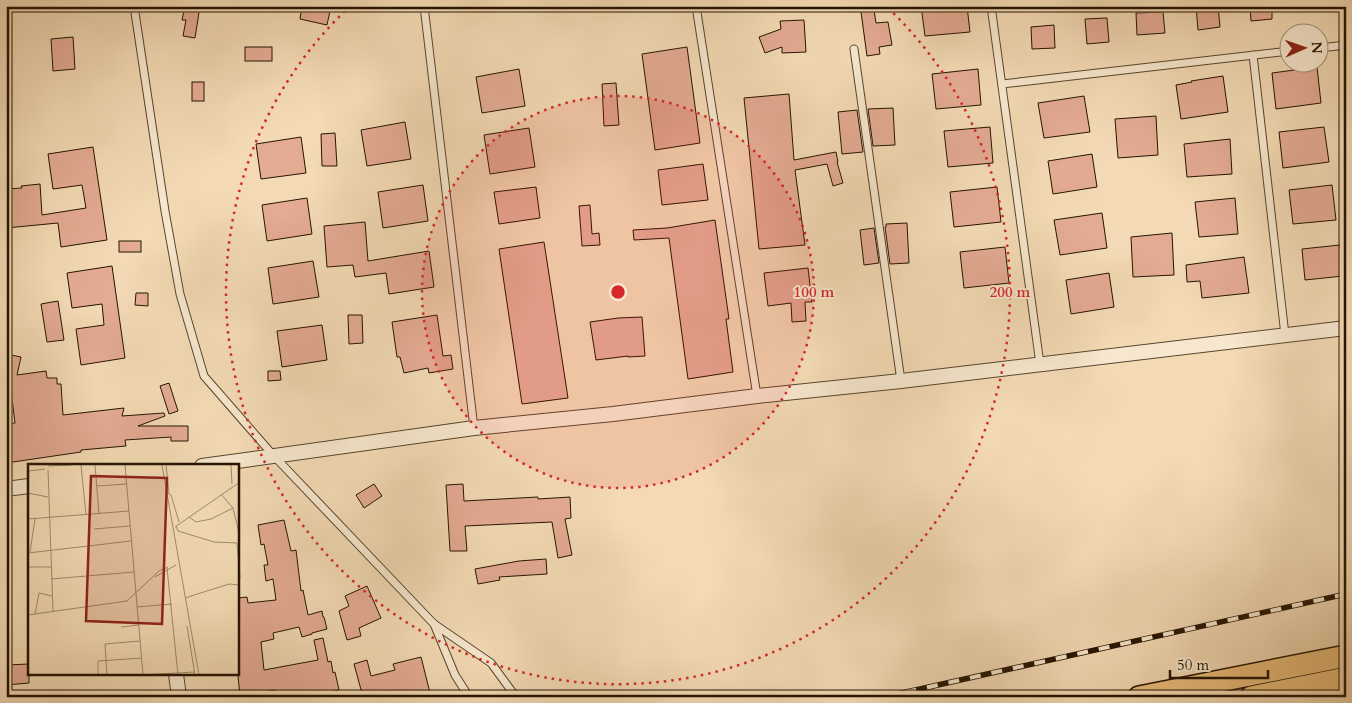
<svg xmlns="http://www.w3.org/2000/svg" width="1352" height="703" font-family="Cardo,serif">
	<rect width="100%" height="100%" fill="#f3dab4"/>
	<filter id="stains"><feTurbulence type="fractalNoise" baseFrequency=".004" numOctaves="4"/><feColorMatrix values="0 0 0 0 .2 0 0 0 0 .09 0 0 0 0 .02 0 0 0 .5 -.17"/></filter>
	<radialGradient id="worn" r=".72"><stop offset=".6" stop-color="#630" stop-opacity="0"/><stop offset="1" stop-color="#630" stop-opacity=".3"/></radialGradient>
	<g fill="#e4ab93" stroke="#241401">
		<polygon points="185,6 200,6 195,38 183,36 186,20 182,20"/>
		<polygon points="302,6 331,6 327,25 300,19"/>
		<polygon points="921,6 967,6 970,32 925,36"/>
		<polygon points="1196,6 1218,6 1220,27 1198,30"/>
		<polygon points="1250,6 1272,6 1272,19 1251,21"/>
		<polygon points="874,10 876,23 888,22 892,45 879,47 880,54 867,56 861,12"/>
		<polygon points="1163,12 1165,33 1137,35 1136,13"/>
		<polygon points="1107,18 1109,42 1087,44 1085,19"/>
		<polygon points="804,20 806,52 782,53 782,47 765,53 759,37 781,29 780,21"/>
		<polygon points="1054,25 1055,48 1032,49 1031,27"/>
		<polygon points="73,37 75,69 53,71 51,39"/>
		<rect x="245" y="47" width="27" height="14"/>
		<polygon points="687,47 700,143 655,150 642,54"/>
		<polygon points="1317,67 1321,103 1276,109 1272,73"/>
		<polygon points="519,69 525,106 482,113 476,77"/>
		<polygon points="978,69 981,105 936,109 932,74"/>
		<polygon points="1223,76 1228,112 1181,119 1176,85 1192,82 1191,81"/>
		<rect x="192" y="82" width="12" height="19"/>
		<polygon points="616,83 619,125 604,126 602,84"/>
		<polygon points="789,94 794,160 836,152 838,162 837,162 843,183 833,186 827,164 795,170 805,245 759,249 744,98"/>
		<polygon points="1084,96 1090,132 1044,138 1038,103"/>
		<polygon points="893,108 895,145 873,146 868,109"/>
		<polygon points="857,110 863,152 842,154 838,112"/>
		<polygon points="1156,116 1158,155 1118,158 1115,119"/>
		<polygon points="405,122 411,159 367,166 361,130"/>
		<polygon points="990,127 993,163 948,167 944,131"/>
		<polygon points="1324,127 1329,162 1283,168 1279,132"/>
		<polygon points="529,128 535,167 490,174 484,135"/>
		<polygon points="335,133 337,166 322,166 321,134"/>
		<polygon points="301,137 306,173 261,179 256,144"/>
		<polygon points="1230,139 1232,174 1187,177 1184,144"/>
		<polygon points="93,147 107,240 61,247 58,223 6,228 6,189 22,188 21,186 40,184 42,215 86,208 82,185 53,189 48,154"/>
		<polygon points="1092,154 1097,187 1053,194 1048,161"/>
		<polygon points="703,164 708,200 662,205 658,170"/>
		<polygon points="423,185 428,221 383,228 378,192"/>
		<polygon points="1332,185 1336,220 1293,224 1289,190"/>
		<polygon points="536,187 540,218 499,224 494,192"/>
		<polygon points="997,187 1001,222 954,227 950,192"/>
		<polygon points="307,198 312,234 267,241 262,205"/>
		<polygon points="1235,198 1238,234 1199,237 1195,202"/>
		<polygon points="590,205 592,234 599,233 600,245 582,246 579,206"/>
		<polygon points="1102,213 1107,248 1060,255 1054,220"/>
		<polygon points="715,220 729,319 726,319 733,372 688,379 669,238 634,240 633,230 667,228"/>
		<polygon points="365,222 368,261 429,251 434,287 389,294 386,273 355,277 353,265 327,267 324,226"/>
		<polygon points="907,223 909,263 890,264 885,227 886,227 886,224"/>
		<polygon points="874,228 879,263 864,265 860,230"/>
		<polygon points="1172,233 1174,275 1133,277 1131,237"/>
		<rect x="119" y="241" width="22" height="11"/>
		<polygon points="544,242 568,398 522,404 499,249"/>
		<polygon points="1340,245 1343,276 1305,280 1302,249"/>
		<polygon points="1005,247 1009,283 964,288 960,252"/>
		<polygon points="1244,257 1249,293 1202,298 1200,281 1187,282 1186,265"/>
		<polygon points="313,261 319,297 273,304 268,268"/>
		<polygon points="112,266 125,358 81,365 76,329 104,325 102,304 72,308 67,273"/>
		<polygon points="808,268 812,302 805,302 806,321 792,322 791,303 768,306 764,273"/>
		<polygon points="1109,273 1114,307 1071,314 1066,280"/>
		<polygon points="136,293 148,293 148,306 135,305"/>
		<polygon points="58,301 64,340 47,342 41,304"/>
		<polygon points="348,315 362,315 363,343 349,344"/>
		<polygon points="437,315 443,356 451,355 453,369 429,373 428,368 404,373 400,357 397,357 392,322"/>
		<polygon points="642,317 645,356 628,357 628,356 596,360 590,322 618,318"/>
		<polygon points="322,325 327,360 282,367 277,331"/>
		<polygon points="6,354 21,357 17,375 46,371 47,378 57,378 57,384 61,384 63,415 124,408 122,416 164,413 165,416 138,426 188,426 188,441 171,441 171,437 125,440 126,446 81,450 81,452 6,463 6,424 15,423 12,399 11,402 6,402"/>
		<polygon points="268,371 280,371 281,380 268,381"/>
		<polygon points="169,383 178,411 169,414 160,386"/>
		<polygon points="374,484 382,496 364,508 356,495"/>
		<polygon points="463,484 464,501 538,497 538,499 570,497 571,518 565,519 572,555 558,558 552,522 465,526 467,551 450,551 446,485"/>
		<polygon points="284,520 291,551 296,550 301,591 303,590 308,615 322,611 323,617 324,617 327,629 312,633 312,634 302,637 299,627 273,633 274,639 261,642 264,670 318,660 314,640 323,638 328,662 331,661 333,673 335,672 339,690 304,697 276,697 275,690 240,695 238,677 238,652 239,652 238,598 247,597 248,603 276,600 273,579 266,581 264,565 268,565 264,544 261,545 258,525"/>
		<polygon points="546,559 547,574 499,577 500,580 478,584 475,569 519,561"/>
		<polygon points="367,586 381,618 359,628 361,636 347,640 339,611 349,606 345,596"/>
		<polygon points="421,657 431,697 363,697 354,664 367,660 371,676 395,670 393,664"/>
		<polygon points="29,664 29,683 6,685 6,665"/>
	</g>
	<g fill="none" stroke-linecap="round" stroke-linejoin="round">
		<defs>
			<g id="service">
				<polyline points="134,6 165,211 180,294 204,376 273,455 434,624 491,663 516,697"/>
				<polyline points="424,6 474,428"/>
				<polyline points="696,6 757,396"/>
				<polyline points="991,6 1040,364"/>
				<polyline points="1320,48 1346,45"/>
				<polyline points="854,49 901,381"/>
				<polyline points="1253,55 1285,335"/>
				<polyline points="1002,84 1290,51"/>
				<polyline points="434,624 455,675 469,697"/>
			</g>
			<g id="minor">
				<polyline points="202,466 474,428 613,414 757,396 901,381 1346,328"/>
				<polyline points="6,489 29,486"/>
				<polyline points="176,674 179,697"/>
			</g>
			<g id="primary">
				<polyline points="1139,697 1346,656"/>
				<polyline points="1251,697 1346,678"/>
			</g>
		</defs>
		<use href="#service" stroke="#58462e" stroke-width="9"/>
		<use href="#minor" stroke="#58462e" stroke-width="16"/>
		<use href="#primary" stroke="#241401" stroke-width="24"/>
		<use href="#service" stroke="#f7e7ce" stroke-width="7"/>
		<use href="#minor" stroke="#f7e7ce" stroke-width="14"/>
		<use href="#primary" stroke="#eabd7a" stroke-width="21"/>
		<defs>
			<polyline id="rail" points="884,697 1346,594"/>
		</defs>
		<use href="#rail" stroke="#241401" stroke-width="5.5"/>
		<use href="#rail" stroke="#f7e7ce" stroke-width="4" stroke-dasharray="11" stroke-linecap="butt"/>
	</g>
	<circle cx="618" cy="292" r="196" fill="#d62828" fill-opacity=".12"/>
	<g fill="none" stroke="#d62828" stroke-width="2.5" stroke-dasharray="2.5 5">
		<circle cx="618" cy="292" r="196"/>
		<path d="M888 8A392 392 0 1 1 348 8"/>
	</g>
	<g transform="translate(28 464)">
		<rect width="211" height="211" fill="#f3dab4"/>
		<path fill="none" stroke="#a08b6c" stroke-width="1" d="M53 1 58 51M67 1 71 50M97 1 115 211M134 1 171 211M138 1 141 29M203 1 204 20M20 2 43 1M20 6 25 147M0 7 17 5M69 22 99 20M0 29 20 33M139 29 143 31 151 58M193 30 205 44 212 73M161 53 168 58 183 55 205 44M0 55 101 47M148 62 150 67 186 78 209 79 212 114M147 63 212 18M66 65 102 62M2 88 7 55M0 89 103 77M0 103H23M139 104 150 211M127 113 148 101M23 115 106 108M157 134 201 120 212 121M109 143 144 140M7 150 11 129 24 132M0 151 99 137 131 107 140 103M159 162 167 211M93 163 111 161M70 211V197L114 194M79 211 77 180 112 177M113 211 167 208"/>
		<path fill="#8f2418" fill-opacity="0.15" stroke="#8f2418" stroke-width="2.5" d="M63 12 139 14 134 160 58 157Z"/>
		<rect width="211" height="211" fill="none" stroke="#241401" stroke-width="2.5"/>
	</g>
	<circle cx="618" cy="292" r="8" fill="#d62828" stroke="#f7e7ce" stroke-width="2.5"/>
	<g font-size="15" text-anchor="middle" font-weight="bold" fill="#d62828" stroke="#f7e7ce" stroke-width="4" stroke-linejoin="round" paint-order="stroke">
		<text x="814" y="297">100 m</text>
		<text x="1010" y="297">200 m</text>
	</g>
	<rect width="1352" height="703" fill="none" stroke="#f3dab4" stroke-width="25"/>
	<rect x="8" y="8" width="1337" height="688" fill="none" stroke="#241401" stroke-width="2.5"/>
	<rect x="12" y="12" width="1327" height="678" fill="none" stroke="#241401"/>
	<g transform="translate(1304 48) rotate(88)"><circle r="24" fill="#f7e7ce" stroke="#a3937c"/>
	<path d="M0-4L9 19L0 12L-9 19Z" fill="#8f2418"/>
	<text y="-8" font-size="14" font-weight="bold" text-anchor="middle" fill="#241401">N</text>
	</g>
	<path d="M1170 670v8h98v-8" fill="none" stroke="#241401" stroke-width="2.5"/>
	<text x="1177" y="670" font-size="15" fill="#241401" stroke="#f7e7ce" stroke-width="4" paint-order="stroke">50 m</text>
	<rect width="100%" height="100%" filter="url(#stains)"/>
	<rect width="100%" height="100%" fill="url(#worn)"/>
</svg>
